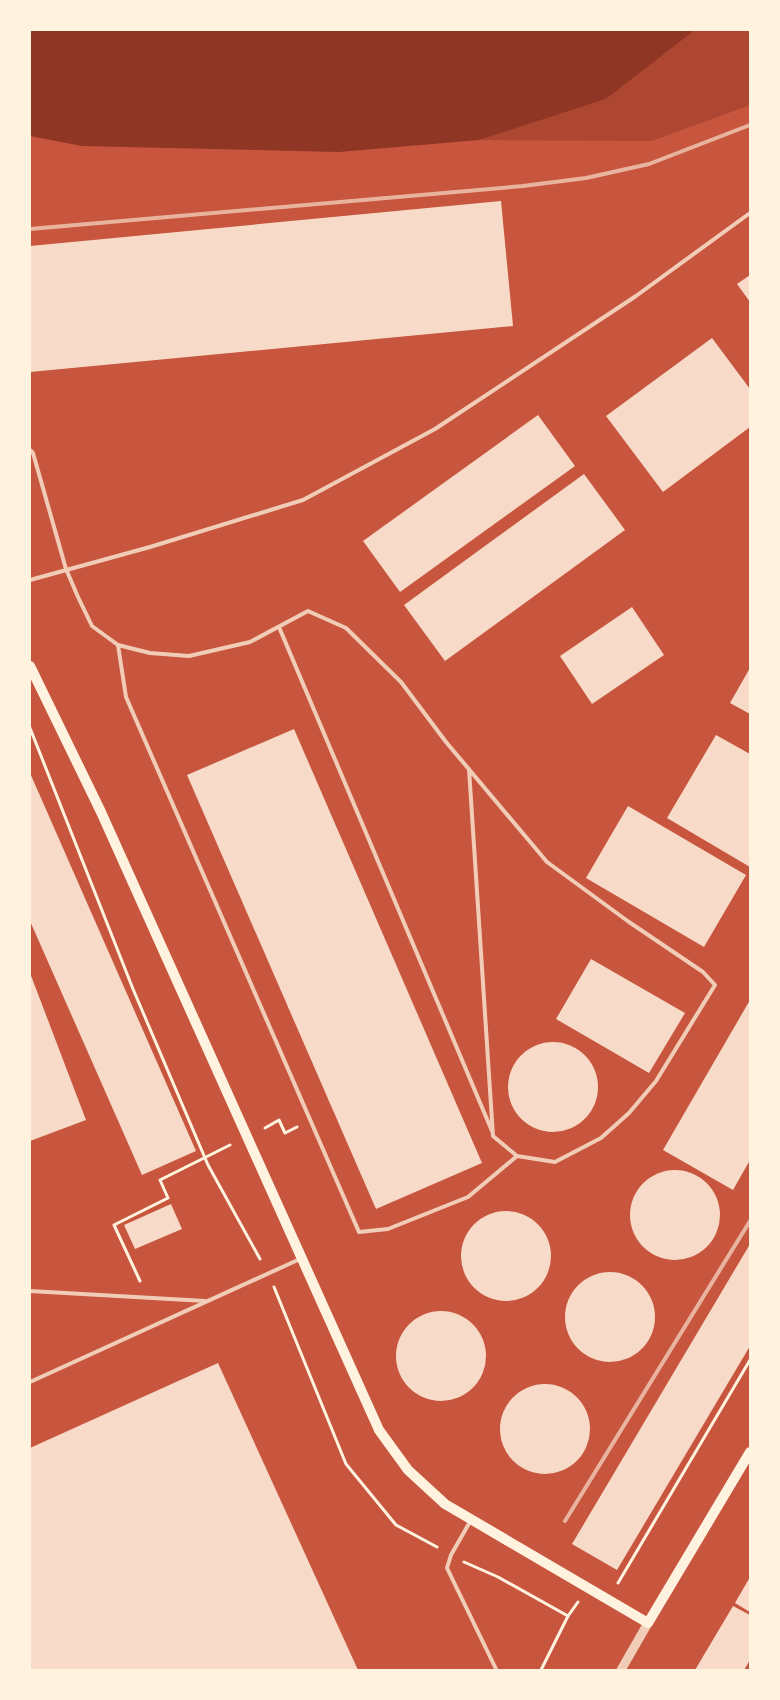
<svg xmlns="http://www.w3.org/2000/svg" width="780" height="1700" font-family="'DM Sans',sans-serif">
	<rect width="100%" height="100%" fill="#c8553d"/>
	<polygon fill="#ae4732" points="695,30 750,30 750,105 652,141 479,140 606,99"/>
	<polygon fill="#8f3625" points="30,30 695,30 606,99 479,140 339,152 82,146 30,136"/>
	<g fill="#f7dbc8">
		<polygon points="501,201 513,326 30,372 30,246"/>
		<polygon points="750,275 750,302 737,284"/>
		<polygon points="712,338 750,389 750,427 663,492 606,416"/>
		<polygon points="538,415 575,466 400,592 363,541"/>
		<polygon points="584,474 625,530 445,661 404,605"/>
		<polygon points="632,607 664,655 592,704 560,656"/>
		<polygon points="750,668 750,714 730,703"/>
		<polygon points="294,729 482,1163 376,1209 187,775"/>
		<polygon points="716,735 750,754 750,867 667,818"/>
		<polygon points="30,773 196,1151 142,1175 30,921"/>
		<polygon points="628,806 746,875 704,947 586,878"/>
		<polygon points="591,959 685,1013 649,1073 556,1019"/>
		<polygon points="30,973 86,1120 30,1141"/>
		<polygon points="750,1000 750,1160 733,1190 663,1150"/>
		<circle cx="553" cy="1087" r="45"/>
		<circle cx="675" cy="1215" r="45"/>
		<polygon points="171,1204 182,1229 135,1249 124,1225"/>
		<circle cx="506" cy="1256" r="45"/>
		<polygon points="750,1244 750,1346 617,1570 572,1544"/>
		<circle cx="610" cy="1317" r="45"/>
		<circle cx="441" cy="1356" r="45"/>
		<polygon points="218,1363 358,1670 30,1670 30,1448"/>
		<circle cx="545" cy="1429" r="45"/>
		<polygon points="750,1577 750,1612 735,1603"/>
		<polygon points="733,1606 750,1615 750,1660 744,1670 695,1670"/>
	</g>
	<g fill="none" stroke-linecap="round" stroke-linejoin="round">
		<g stroke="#fff3e0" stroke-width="3">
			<polyline points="30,728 133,989 208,1165 260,1259"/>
			<polyline points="265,1128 279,1120 285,1133 297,1127"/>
			<polyline points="140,1281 114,1225 168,1198 160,1180 230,1145"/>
			<polyline points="274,1287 346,1464 396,1525 437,1547"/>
			<polyline points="464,1562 498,1577 568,1616"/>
			<polyline points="618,1583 750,1360"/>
			<polyline points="541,1670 568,1616 578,1602"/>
		</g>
		<g stroke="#f1ccb7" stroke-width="4">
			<polyline points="30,450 33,453 66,569 78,597 92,626 118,645 150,653 189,656 250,642 308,611 346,628 401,682 446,742 547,862 629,922 703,972 715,985 656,1081 629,1113 601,1138 555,1162 517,1156 493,1136 469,769"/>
			<polyline points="30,580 150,547 303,500 435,429 636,296 750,213"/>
			<polyline points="279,627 492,1131"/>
			<polyline points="118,645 126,697 359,1232 388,1229 468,1197 517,1156"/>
			<polyline points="30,1291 205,1301"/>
			<polyline points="30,1382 300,1259"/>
			<polyline points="471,1520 451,1555 447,1568 496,1669"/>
		</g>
		<polyline stroke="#f1ccb7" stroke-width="9" points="621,1670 648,1623"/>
		<polyline stroke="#fff3e0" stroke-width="10" points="30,666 101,812 379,1430 408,1470 445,1504 648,1623 750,1452"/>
		<g stroke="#e9b49f" stroke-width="4">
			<polyline points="30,229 523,186 586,178 649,164 750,125"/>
			<polyline points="565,1521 750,1221"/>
		</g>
	</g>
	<rect width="780" height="1700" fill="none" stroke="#fff3e0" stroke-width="62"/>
</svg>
